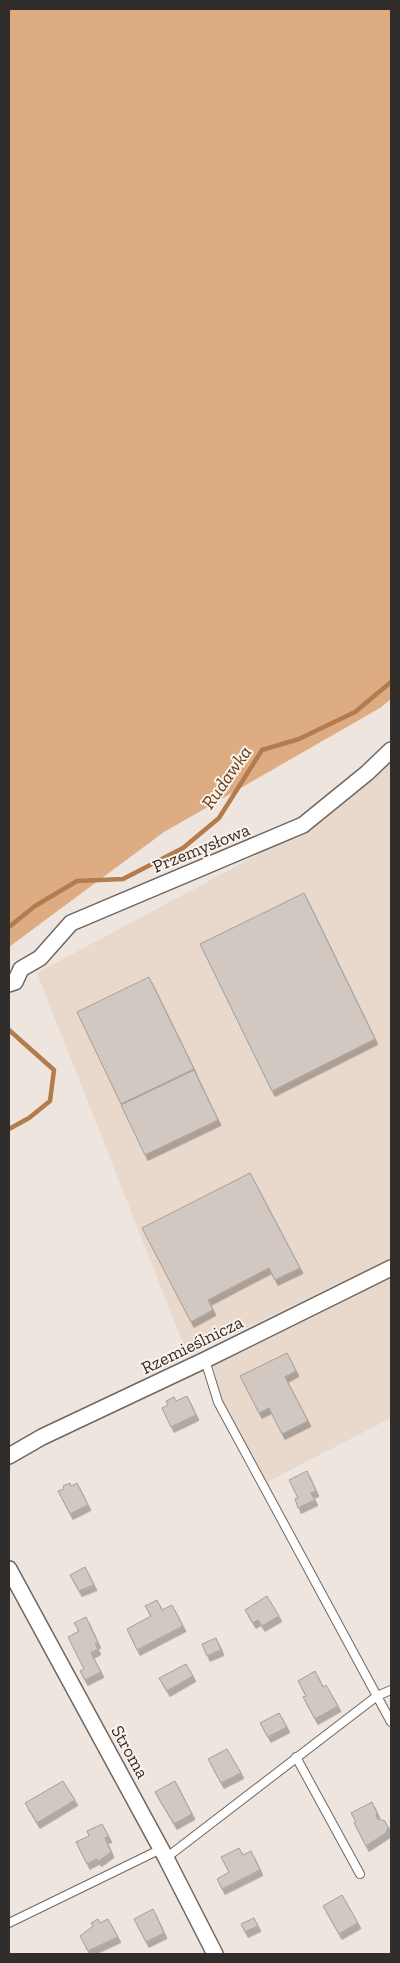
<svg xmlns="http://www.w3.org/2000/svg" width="400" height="1963" font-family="'Zilla Slab',serif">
	<defs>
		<filter id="shadow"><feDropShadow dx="3" dy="5.5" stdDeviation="0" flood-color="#0004"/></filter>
	</defs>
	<rect width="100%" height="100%" fill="#eee5de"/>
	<g fill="#e9d9cd">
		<polygon points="391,759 391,1258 188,1356 37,973 308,828"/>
		<polygon points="391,1277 391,1418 265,1483 221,1401 212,1361"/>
	</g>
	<polygon fill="#deac83" points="9,9 391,9 391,699 380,708 164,832 9,947"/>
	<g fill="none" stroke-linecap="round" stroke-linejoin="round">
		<g stroke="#b37c4c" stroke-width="4.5">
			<polyline points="9,927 35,906 77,881 123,879 183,848 219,818 262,750 299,739 355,712 391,682"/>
			<polyline points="9,1030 54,1070 50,1101 29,1118 9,1129"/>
		</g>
	</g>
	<g fill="#d1c8c1" stroke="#a79e97" filter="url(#shadow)">
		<polygon points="304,893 375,1039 272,1091 200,944"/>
		<polygon points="149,977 194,1069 121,1104 77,1012"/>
		<polygon points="194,1070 218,1120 145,1155 121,1105"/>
		<polygon points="250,1173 300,1268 275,1280 269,1268 208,1300 213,1310 191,1322 142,1228"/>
		<polygon points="287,1353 296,1371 285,1377 308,1421 282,1434 269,1408 259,1413 240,1376"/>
		<polygon points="187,1396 196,1415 171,1427 162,1408 168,1405 166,1401 174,1397 176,1401"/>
		<polygon points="307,1471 316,1491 311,1493 315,1500 298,1508 295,1499 298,1498 289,1480"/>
		<polygon points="70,1483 71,1486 77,1483 88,1505 70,1514 58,1491 64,1489 63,1486"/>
		<polygon points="85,1567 94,1585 79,1591 70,1575"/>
		<polygon points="267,1596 279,1616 262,1626 258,1620 253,1623 245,1610"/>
		<polygon points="157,1600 162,1610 172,1605 183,1626 137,1650 127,1629 151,1616 145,1606"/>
		<polygon points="86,1617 98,1643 95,1644 98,1649 91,1653 101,1672 85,1680 80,1671 84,1669 68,1637 79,1631 74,1623"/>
		<polygon points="216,1638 221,1650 207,1656 202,1644"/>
		<polygon points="186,1664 193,1676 167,1691 159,1678"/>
		<polygon points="315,1671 323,1687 326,1685 338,1706 315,1719 303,1697 306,1696 298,1681"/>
		<polygon points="279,1713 287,1727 268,1737 260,1723"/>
		<polygon points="227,1749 241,1773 221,1783 208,1759"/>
		<polygon points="63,1781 75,1800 37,1823 25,1803"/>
		<polygon points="175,1781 192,1814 174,1824 155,1792"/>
		<polygon points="372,1802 377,1813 376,1816 378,1819 385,1821 388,1827 386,1833 366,1846 354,1823 356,1822 351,1813"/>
		<polygon points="102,1824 109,1837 105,1838 111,1852 99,1861 96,1859 87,1864 76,1842 89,1836 87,1831"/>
		<polygon points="239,1848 243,1855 251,1851 260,1870 222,1889 217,1879 229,1872 221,1857"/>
		<polygon points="342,1895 358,1923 339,1934 323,1906"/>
		<polygon points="153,1909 164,1933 146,1942 134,1919"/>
		<polygon points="254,1918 258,1926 245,1932 241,1924"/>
		<polygon points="98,1919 100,1923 108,1919 118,1937 88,1951 80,1936 93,1926 91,1923"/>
	</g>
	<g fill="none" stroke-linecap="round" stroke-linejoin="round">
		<defs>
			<g id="lane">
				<polyline points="205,1360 218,1402 391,1722"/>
				<polyline points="296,1757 360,1874"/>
				<polyline points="166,1858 377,1696 391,1690"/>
				<polyline points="9,1923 161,1849"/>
			</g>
			<g id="street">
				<polyline points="9,984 15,982 21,969 40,958 71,923 303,825 367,773 391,750"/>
				<polyline points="9,1456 42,1437 205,1360 391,1268"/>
				<polyline points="9,1569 166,1858 215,1954"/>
			</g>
		</defs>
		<use href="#lane" stroke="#6f6760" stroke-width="10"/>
		<use href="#street" stroke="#6f6760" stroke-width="18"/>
		<use href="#lane" stroke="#fff" stroke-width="8"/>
		<use href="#street" stroke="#fff" stroke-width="15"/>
	</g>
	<g text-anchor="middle" stroke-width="4" stroke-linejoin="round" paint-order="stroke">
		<g font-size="18" fill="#312d2a" stroke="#fcf2eb">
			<text transform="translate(201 848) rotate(-22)" y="6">Przemysłowa</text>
			<text transform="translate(192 1345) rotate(-26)" y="6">Rzemieślnicza</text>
			<text transform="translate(130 1752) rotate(61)" y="6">Stroma</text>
		</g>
		<g font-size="19" font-style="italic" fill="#663e1a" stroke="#fcf2eb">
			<text transform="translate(226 777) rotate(-55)" y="7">Rudawka</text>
		</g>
	</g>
	<rect width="400" height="1963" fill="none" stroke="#312d2a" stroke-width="20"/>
</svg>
